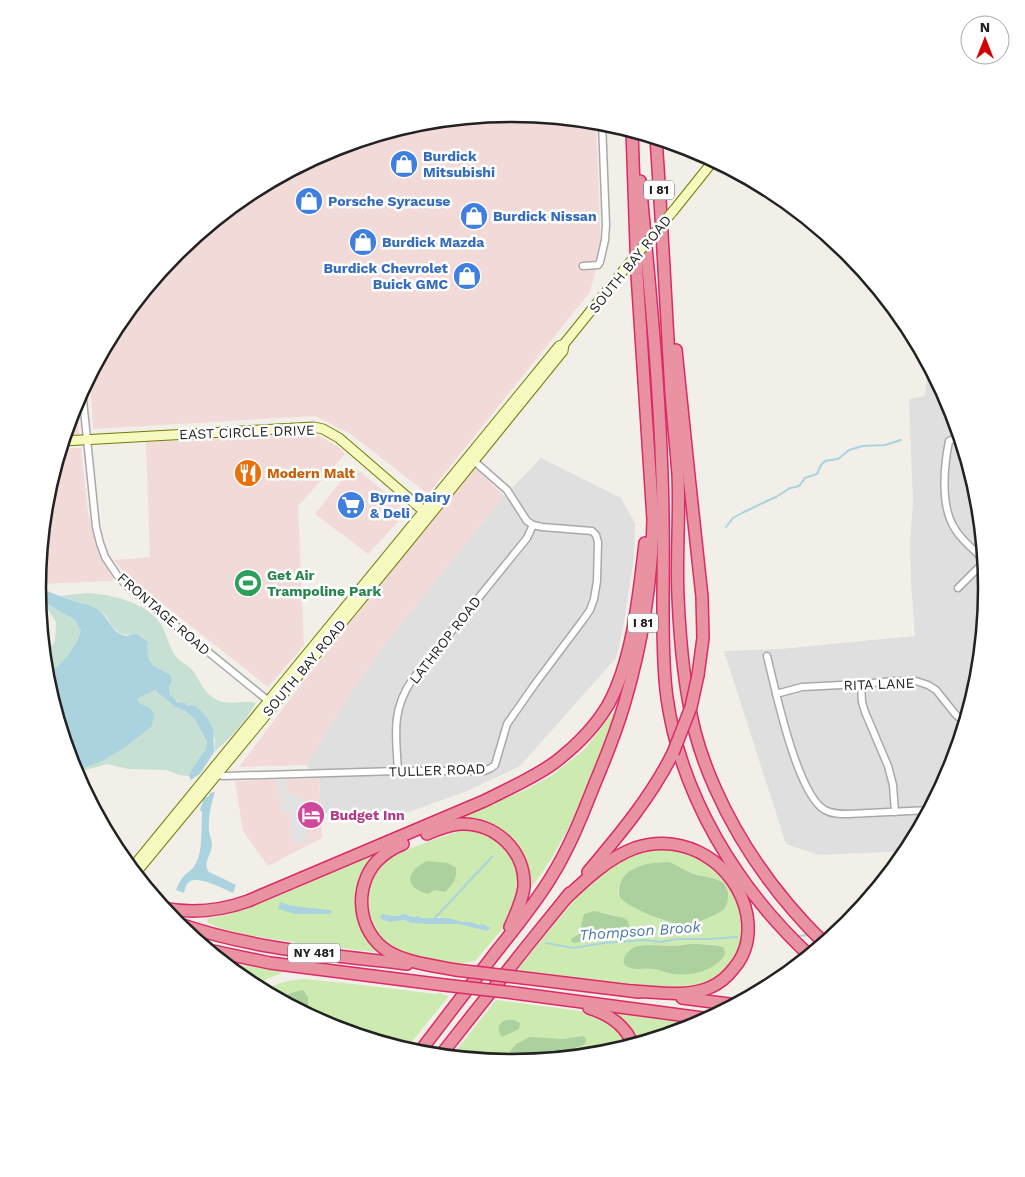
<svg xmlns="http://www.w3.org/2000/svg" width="1025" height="1177" font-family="'Work Sans',sans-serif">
	<rect width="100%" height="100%" fill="#f2efe9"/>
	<g fill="#e0dfdf">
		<polygon points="928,363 951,407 978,496 987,588 978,681 951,771 908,851 819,855 786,844 724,651 780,649 915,636 911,582 910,543 913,503 909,399 925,396"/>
		<polygon points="541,458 621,498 635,523 634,557 622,634 616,658 520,766 465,792 408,812 321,813 319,778 306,765 351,692 388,640 504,496"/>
	</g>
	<g fill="#f2dad9">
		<polygon points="513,114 596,122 601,251 590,292 428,494 349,433 315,416 93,429 90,376 118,324 177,252 249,193 331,150 420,123"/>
		<polygon points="77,401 79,435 65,436 74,406"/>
		<polygon points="313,433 339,447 345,454 298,506 304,645 268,687 125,574 114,560 150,557 146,442"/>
		<polygon points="61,448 81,448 88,513 99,554 114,581 38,584 47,496"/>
		<polygon points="353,466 408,511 368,554 315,514"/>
		<polygon points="475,467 504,496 388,640 351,692 306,765 239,767 300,686"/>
		<polygon points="319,778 322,838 268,866 243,831 235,781"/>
	</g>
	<g fill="#cdebb0" fill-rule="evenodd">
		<polygon points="613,713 615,713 616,714 600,761 574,818 550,861 534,884 525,895 526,869 521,850 510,839 463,819 461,817 523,791 551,776 583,751"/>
		<path d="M461 831H476L490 836 508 850 516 864 520 893 506 925 475 961C470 962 465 963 460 963 449 964 411 958 400 953 379 944 367 919 369 897 370 883 376 870 387 861 395 854 405 851 414 847 430 841 445 835 461 831ZM408 915 414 917 434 919 438 917 463 922H471L479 925H486L491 929 487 931 458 924H428L411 923 404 920 390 922 394 916Z"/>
		<path d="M650 849H677L705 859 730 882 743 914V940L734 962 711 984 681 990 517 970 578 895 592 880 607 868 632 854ZM661 862C677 862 682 870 695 874 705 877 715 879 725 885L726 907C718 914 695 926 683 925 671 925 639 912 629 904 624 902 621 897 618 893 619 889 619 884 621 881 629 867 648 864 661 862ZM600 912 618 916 608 938 573 943 572 938 578 934 580 930ZM689 944H711L723 947 698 973 685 974 672 973 657 969H636L667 946Z"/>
		<polygon points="382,851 360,889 379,950 378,952 356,950 297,943 248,935 223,929 208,923 207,920 209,918 226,915 276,897"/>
		<polygon points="222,961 233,964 284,972 265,980 255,987 248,983"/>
		<path d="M304 979 354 984 436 994 439 993 449 996 405 1050 330 1027 310 1016 308 1009V997H283L281 1001 263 991C276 983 289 980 304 979Z"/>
		<path d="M496 1000 580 1011 596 1014 614 1024 630 1047 605 1054 560 1059C564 1050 575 1048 584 1045L582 1036 563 1039H547L507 1055 506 1063 451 1057Z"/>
		<polygon points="618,1013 703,1023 694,1027 638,1045 616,1015"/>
	</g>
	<g fill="#add19e">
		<path d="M427 861 448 863 456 868C457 880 453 884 445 892L435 890 428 894C404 888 405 871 427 861Z"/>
		<path d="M669 862C678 865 685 871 694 874 703 877 715 877 723 883 726 886 727 889 728 893 728 898 728 903 725 908 721 913 702 921 695 923 692 924 687 925 684 925 672 925 628 908 621 898 618 894 619 889 620 884 626 865 653 862 669 862Z"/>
		<polygon points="594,911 624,918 628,921 629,925 628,931 625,934 618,937 573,943 571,941 572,938 579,934 584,914"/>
		<path d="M689 944C701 944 712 944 723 947 726 953 725 956 720 961 708 972 690 976 673 974 667 973 661 970 654 969 647 968 638 970 631 968 617 965 626 951 635 947 645 944 656 946 666 946 674 946 682 945 689 944Z"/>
		<path d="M303 990 308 997V1009L310 1016 281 1001C286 993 294 992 303 990Z"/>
		<path d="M506 1020H514L520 1023 519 1029 502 1037C497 1030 497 1024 506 1020Z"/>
		<path d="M582 1036 585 1037 586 1041 584 1045C575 1048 564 1050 560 1059L512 1063H506L507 1055 516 1044 530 1037 563 1039Z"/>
	</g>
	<g fill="#c6e0d4">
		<path d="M87 593C111 594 149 603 162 626 167 635 169 646 174 654 180 663 189 665 194 672 201 683 203 691 215 699 229 707 243 699 256 703 245 721 231 738 214 752L215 740 199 709 194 706H188C183 701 182 704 177 701 167 695 169 684 170 674 152 665 146 664 148 642L142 636 121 634 112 626 106 616 94 607 60 596Z"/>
		<path d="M39 599 75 620 81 631C73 653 63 662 46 677L44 656 55 641 56 622 47 608 39 605Z"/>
		<path d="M155 690 175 707 185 711 194 718 207 743C204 756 194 763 189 776L179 775 166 770 129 769 107 764 75 773 72 765 83 768 149 707 139 703 138 697Z"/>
	</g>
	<polygon fill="#e2e2e2" points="287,780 287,793 298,795 302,798 305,803 307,841 306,842 292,843 290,812 281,812 279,790 275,781"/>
	<g fill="#aad3df">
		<path d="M38 587C51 593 64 598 78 602 83 604 88 604 93 607 106 612 109 627 120 634 131 640 133 627 148 642 146 664 152 665 170 674L172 680 169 687 170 694 177 702 185 703 188 706 194 705 199 709 208 719 213 729 214 752 200 774 195 777 191 780 189 776 192 769 205 750 207 742 194 718 185 711 175 707 155 690 138 698 139 703 149 707 154 714 152 726 124 748 102 761 83 768 72 765 46 677C62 663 74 652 81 631L75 620 39 599Z"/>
		<path d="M215 792C211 804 208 817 209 831 210 836 212 841 212 846 210 856 203 864 209 872L236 885 233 893C224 889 198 875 189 882 186 884 185 889 184 893L176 890C178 885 180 880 184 876 188 872 192 870 195 865 203 852 201 831 202 815V812L200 810C201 805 203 803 204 798L209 796 210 793Z"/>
		<polygon points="280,902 292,906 330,910 332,912 329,914 295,914 278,909"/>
		<path d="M382 914C389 915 397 918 403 914L414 917 418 916 421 918H448L463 922H471L479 925 483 924 491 928 487 931 458 924H428L411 923 404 920 390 922 381 919 380 917Z"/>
	</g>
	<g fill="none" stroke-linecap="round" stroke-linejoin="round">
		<g stroke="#aad3df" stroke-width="2">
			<polyline points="730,172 736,172"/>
			<polyline points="726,527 733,518 742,513 767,501 776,497 790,488 796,487 800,485 805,478 817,474 821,465 825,461 838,459 849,450 863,446 885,445 901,440"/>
			<polyline points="434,919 492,857"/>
			<polyline points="797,936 810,935"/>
			<polyline points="822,936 837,934"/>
			<polyline points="546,943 573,948 604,943 645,940 660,942 677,939 708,939 737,937"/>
		</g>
		<defs>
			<g id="street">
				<polyline points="583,266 598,265 600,262 605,240 606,225 602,122"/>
				<polyline points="82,390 96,527 100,543 105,557 117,575 126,585 271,703"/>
				<path d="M960 436 949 441C944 466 940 506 955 529 962 541 974 550 985 560"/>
				<polyline points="958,588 985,561"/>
				<path d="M767 656C775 688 797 795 825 810 832 814 840 814 848 814L930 810"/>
				<polyline points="861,684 862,702 865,712 888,766 893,785 895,812"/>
				<polyline points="776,694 802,687 861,684 894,681 916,681 928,685 936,690 956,715 966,723"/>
				<path d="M398 771C396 735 391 711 412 680L527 538 533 525"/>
				<polyline points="214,774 217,775 224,776 398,771 484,771 491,768 495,765 507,724 535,684 583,620 590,610 594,599 597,581 598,542 596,535 592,531 542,527 533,525 527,521 507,490 474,461"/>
			</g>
			<g id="secondary">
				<polyline points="674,210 714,160"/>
				<polyline points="63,441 314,427 323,429 339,438 427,514"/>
				<polyline points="131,869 559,346 564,344 627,266"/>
				<polyline points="135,874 393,561 563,351 564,344"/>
			</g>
			<g id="highway">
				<path d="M656 138C662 223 666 308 671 393 673 420 676 447 678 474 680 515 676 556 678 597 680 643 684 688 695 732 700 751 707 770 715 788 742 849 778 898 825 944"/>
				<path d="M640 181C649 279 659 378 662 476 664 521 663 567 663 612 663 641 663 670 667 698 681 797 738 889 810 956"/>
				<polyline points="676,350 689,476 702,597 703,638 698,675"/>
				<path d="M427 834C438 829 449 825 460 824 495 822 526 851 524 887 522 901 516 914 510 927"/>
				<path d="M403 844C393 848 385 853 377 861 353 887 357 933 389 952 408 963 435 966 456 970"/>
				<path d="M588 872C620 834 651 797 673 753"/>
				<path d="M565 899C585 880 608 858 635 848 685 831 737 864 747 915 750 934 747 953 734 968 728 976 720 983 711 987 688 998 657 992 632 991"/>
				<path d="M163 908C192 914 220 911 248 901L484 801C508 789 533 778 554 763 575 747 595 727 608 705 633 660 639 593 645 543"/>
				<path d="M174 922C249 949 330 955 407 964"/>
				<polyline points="208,950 270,963 444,985"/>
				<polyline points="524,978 639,992"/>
				<polyline points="514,993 710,1019"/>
				<polyline points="682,998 737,1005"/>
				<path d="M589 1008C608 1014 627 1026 633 1046"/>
				<path d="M418 1054C444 1020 470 986 496 952 515 928 534 905 550 879 569 849 582 816 595 783 606 757 616 732 624 705 642 645 652 582 653 519L637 274 632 131"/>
				<polyline points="440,1056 527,946 570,893"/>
			</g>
		</defs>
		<use href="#street" stroke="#a9a9a9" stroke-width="9"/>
		<use href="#secondary" stroke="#707d05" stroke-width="11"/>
		<use href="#highway" stroke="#dc2a67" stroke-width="14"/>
		<use href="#street" stroke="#fff" stroke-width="6"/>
		<use href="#secondary" stroke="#f7fabf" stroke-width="9"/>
		<use href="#highway" stroke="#e892a2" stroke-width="11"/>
		<defs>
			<polyline id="secondary-bridge" points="627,266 674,210"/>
			<g id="highway-bridge">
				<polyline points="673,753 691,707 698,675"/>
				<polyline points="456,970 524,978"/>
				<polyline points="444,985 514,993"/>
			</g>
		</defs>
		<use href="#secondary-bridge" stroke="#707d05" stroke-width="11" stroke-linecap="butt"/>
		<use href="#highway-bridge" stroke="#dc2a67" stroke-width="14" stroke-linecap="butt"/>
		<use href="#secondary-bridge" stroke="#f7fabf" stroke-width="9"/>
		<use href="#highway-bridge" stroke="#e892a2" stroke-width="11"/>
	</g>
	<defs>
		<symbol id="shop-disc" viewBox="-11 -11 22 22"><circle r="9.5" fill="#3f7fe0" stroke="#fff"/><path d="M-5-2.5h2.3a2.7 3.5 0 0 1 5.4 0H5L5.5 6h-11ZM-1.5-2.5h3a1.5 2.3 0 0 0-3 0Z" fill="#fff"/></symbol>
		<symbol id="restaurant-disc" viewBox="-11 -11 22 22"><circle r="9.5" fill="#e8710a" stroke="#fff"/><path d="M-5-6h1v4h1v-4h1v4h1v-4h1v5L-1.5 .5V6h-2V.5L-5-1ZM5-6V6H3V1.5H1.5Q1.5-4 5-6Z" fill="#fff"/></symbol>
		<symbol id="supermarket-disc" viewBox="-11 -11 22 22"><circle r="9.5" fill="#3f7fe0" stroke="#fff"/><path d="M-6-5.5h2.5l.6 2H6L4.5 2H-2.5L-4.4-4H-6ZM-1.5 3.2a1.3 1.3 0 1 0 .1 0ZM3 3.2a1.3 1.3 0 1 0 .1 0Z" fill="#fff"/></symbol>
		<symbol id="stadium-disc" viewBox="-11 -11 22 22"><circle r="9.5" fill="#2e9e5b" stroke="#fff"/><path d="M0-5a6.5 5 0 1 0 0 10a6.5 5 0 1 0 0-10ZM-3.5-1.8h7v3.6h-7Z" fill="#fff"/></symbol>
		<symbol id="hotel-disc" viewBox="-11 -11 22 22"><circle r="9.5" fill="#d1479c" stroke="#fff"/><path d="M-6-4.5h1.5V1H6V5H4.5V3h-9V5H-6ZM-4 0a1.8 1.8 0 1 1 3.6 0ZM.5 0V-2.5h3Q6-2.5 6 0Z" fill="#fff"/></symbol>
	</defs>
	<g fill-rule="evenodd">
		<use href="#shop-disc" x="388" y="148" width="32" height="32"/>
		<use href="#shop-disc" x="293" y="185" width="32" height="32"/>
		<use href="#shop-disc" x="458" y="200" width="32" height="32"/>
		<use href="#shop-disc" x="347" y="226" width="32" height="32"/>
		<use href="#shop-disc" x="451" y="260" width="32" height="32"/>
		<use href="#restaurant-disc" x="232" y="457" width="32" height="32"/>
		<use href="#supermarket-disc" x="335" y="489" width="32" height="32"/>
		<use href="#stadium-disc" x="232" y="567" width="32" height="32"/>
		<use href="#hotel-disc" x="295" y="799" width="32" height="32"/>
	</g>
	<g text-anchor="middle" stroke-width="5" stroke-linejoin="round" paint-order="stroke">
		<g fill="#fff" stroke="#646464" stroke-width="1">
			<rect x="644" y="180.5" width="30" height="19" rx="4"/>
			<rect x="628" y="613.5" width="30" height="19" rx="4"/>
			<rect x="288" y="943.5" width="52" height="19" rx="4"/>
		</g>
		<g font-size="12" font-weight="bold" fill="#222">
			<text x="659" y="194">I 81</text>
			<text x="643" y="627">I 81</text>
			<text x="314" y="957">NY 481</text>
		</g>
		<g font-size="14" font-weight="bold" fill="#366cbe" stroke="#fff" text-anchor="start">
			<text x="423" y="161">Burdick<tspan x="423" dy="16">Mitsubishi</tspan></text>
			<text x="328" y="206">Porsche Syracuse</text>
			<text x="493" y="221">Burdick Nissan</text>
			<text x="382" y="247">Burdick Mazda</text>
			<text x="448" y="273" text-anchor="end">Burdick Chevrolet<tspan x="448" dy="16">Buick GMC</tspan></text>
			<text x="370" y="502">Byrne Dairy<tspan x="370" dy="16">&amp; Deli</tspan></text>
		</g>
		<g font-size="14" fill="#222" stroke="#fff">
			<text transform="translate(630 264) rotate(-51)" y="5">SOUTH BAY ROAD</text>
			<text transform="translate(247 432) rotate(-2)" y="5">EAST CIRCLE DRIVE</text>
			<text transform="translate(164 614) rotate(41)" y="5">FRONTAGE ROAD</text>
			<text transform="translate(445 640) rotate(-52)" y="5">LATHROP ROAD</text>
			<text transform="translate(304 668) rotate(-50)" y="5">SOUTH BAY ROAD</text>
			<text transform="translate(879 684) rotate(-2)" y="5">RITA LANE</text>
			<text transform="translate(437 770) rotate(-2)" y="5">TULLER ROAD</text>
		</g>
		<g font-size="14" font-weight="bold" fill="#c56008" stroke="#fff" text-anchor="start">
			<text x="267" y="478">Modern Malt</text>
		</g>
		<g font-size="14" font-weight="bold" fill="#27864d" stroke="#fff" text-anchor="start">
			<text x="267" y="580">Get Air<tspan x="267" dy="16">Trampoline Park</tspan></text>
		</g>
		<g font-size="14" font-weight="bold" fill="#b23c85" stroke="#fff" text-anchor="start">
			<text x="330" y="820">Budget Inn</text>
		</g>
		<g font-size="15" font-style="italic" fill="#4a7aab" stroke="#fff">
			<text transform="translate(640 931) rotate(-4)" y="5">Thompson Brook</text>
		</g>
	</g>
	<path d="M0 0H1025V1177H0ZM46 588a466 466 0 1 1 932 0a466 466 0 1 1-932 0Z" fill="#fff" fill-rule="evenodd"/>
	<path fill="none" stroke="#222" stroke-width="2.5" d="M46 588a466 466 0 1 1 932 0a466 466 0 1 1-932 0Z"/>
	<g transform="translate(985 40)"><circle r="24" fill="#ffffff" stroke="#a7a7a7"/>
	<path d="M0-4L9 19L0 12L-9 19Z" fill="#d40000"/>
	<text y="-8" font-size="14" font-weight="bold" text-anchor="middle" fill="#222222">N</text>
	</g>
</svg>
